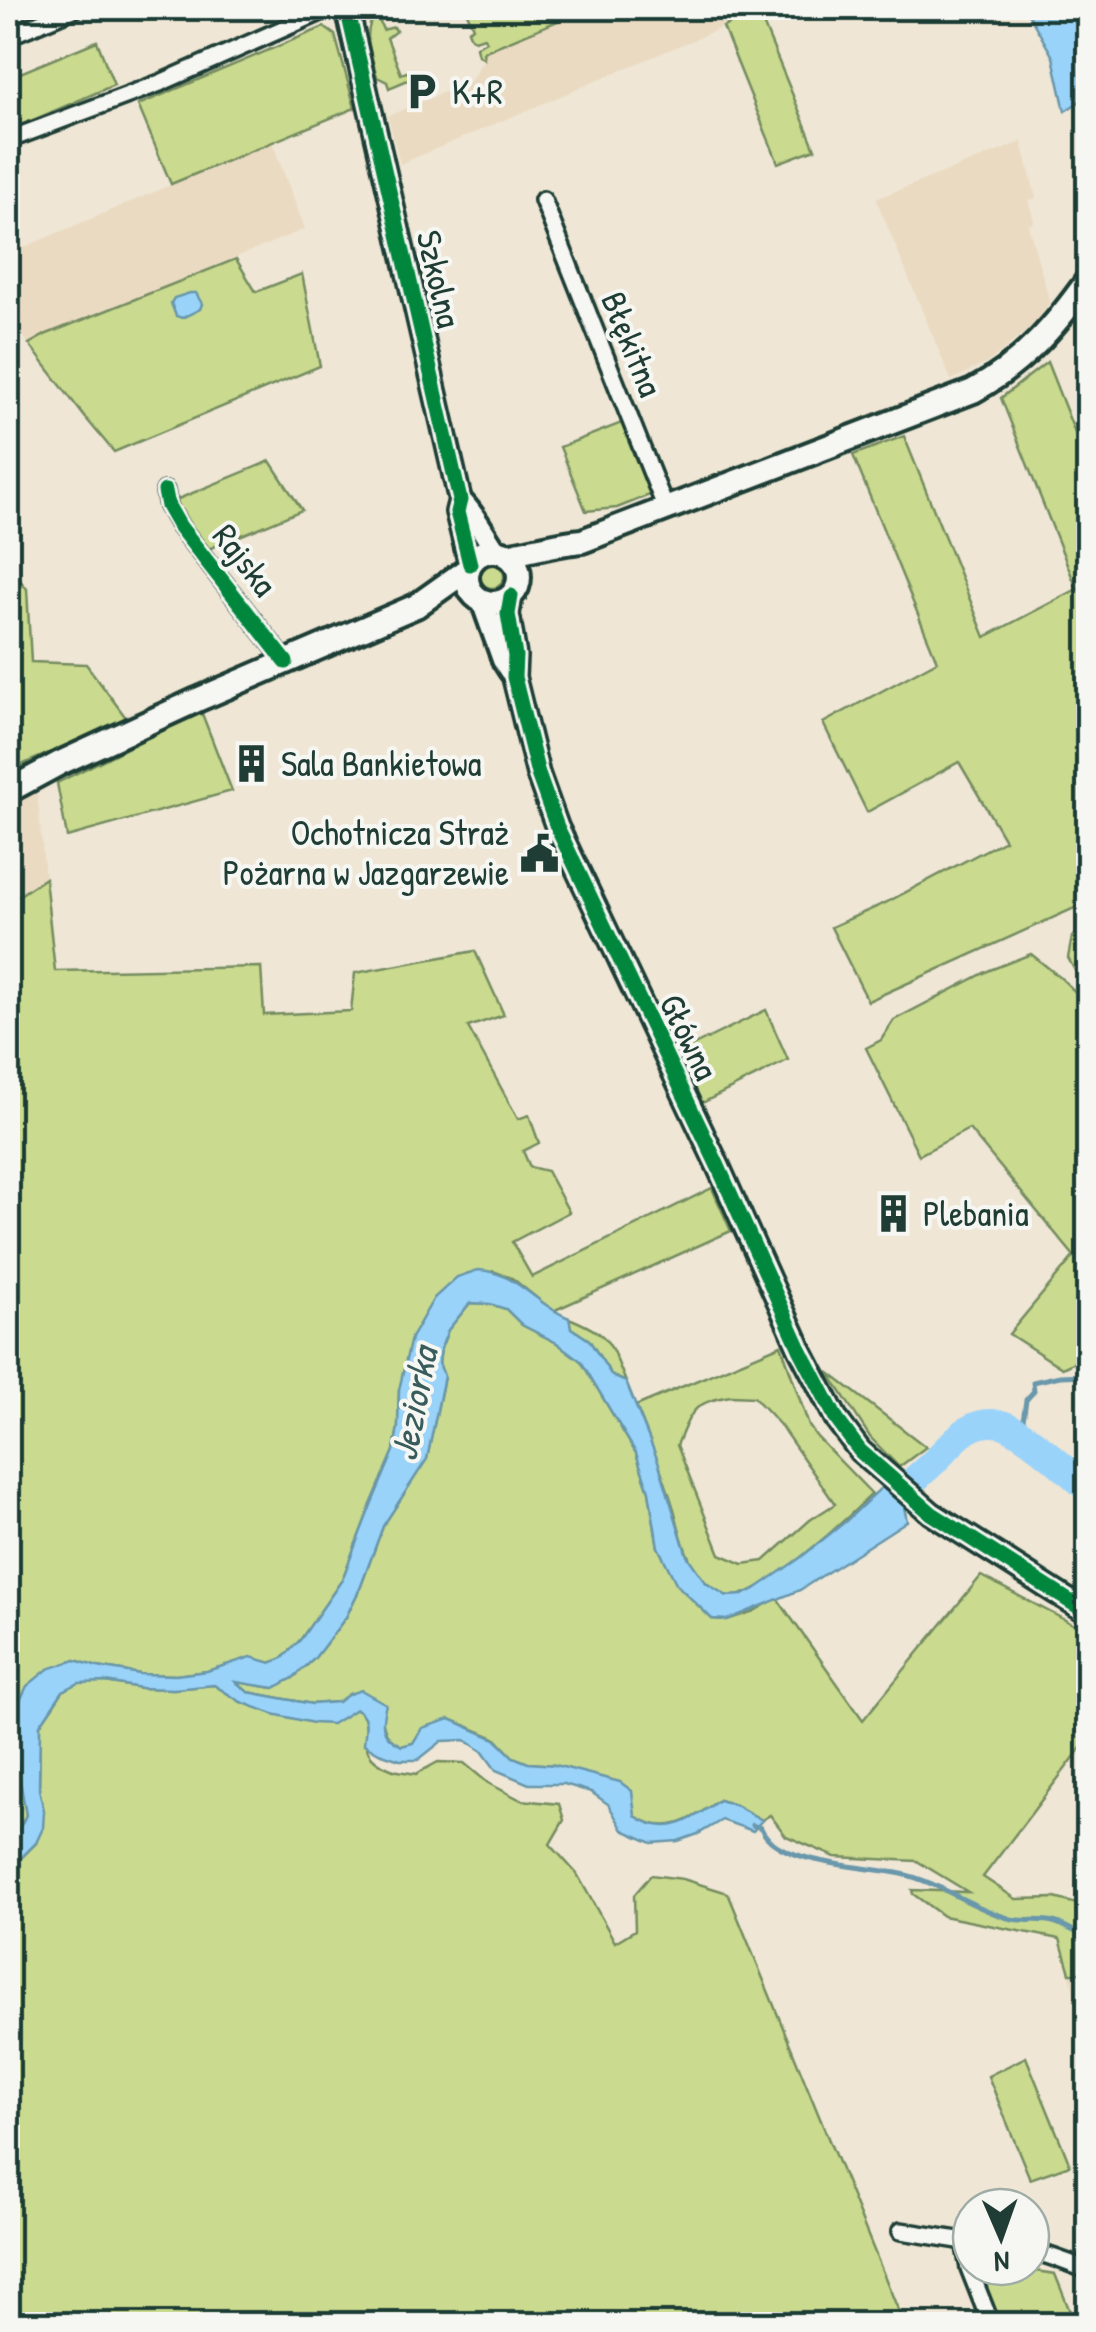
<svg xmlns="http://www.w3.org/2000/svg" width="1096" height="2332" font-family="'Patrick Hand',sans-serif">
	<rect width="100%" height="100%" fill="#efe6d5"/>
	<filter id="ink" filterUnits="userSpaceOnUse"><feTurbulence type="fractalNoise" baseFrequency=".01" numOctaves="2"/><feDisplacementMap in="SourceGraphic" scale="20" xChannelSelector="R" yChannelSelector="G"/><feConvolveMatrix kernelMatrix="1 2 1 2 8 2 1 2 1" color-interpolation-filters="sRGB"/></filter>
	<g filter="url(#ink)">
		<g fill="#eadac1">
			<polygon points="589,8 768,8 400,164 388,116 470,81 484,59 482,52"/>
			<polygon points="272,142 305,229 48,334 29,344 8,317 8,254"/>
			<polygon points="1022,142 1036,198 1029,200 1034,222 1028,225 1050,302 1035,324 987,363 951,380 876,199"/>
			<polygon points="37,791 45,878 8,903 8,807"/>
			<polygon points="1070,1973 1088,1973 1088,2068"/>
		</g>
		<g fill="#cada8e" stroke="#748c61" stroke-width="2.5" fill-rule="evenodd">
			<path d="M379 8H387L389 14 379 20 383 30 394 27 396 31 387 38 401 74 410 71 412 73 408 80 389 88 387 82 377 77C370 49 360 32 379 8Z"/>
			<polygon points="465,8 589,8 483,52 484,59 478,55 476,47 486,41 484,37 475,40 471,38 468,30 473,27"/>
			<polygon points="729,8 764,8 758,11 815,149 778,163 723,27 750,14 734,20"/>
			<polygon points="324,27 335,35 355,108 171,184 138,105"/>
			<polygon points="97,41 114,85 8,131 8,78"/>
			<polygon points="236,259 256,292 302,274 320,366 114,452 84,416 29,344 47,334"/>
			<polygon points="1047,362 1088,466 1088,902 868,1001 831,927 885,903 1005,840 959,762 867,812 823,723 937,661 853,455 904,436 985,637 1077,589 1001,398"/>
			<polygon points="624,422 652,494 617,508 586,511 560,447"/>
			<polygon points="270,461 302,510 206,550 175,510 178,499"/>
			<circle cx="492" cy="576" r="12"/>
			<polygon points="8,565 27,589 31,662 86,664 127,719 8,771"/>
			<polygon points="201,711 232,791 67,837 57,783"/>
			<polygon points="45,878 55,971 261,967 264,1015 351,1011 355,973 475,951 504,1015 468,1027 518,1119 529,1115 539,1143 523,1151 530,1167 547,1171 569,1212 512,1242 532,1277 712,1188 731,1231 553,1311 512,1278 493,1271 399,1390 398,1427 394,1451 371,1505 342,1580 301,1639 283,1658 271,1663 251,1658 207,1671 176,1675 140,1674 97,1667 75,1660 16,1756 26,1815 19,1829 8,1835 8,903"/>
			<polygon points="1088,927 1088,1356 1062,1368 1009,1334 1074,1256 969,1129 919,1155 866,1048 881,1040 894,1020 990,970 1031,954 1062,979 1088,1004 1083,985 1068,958 1072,937"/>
			<polygon points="766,1010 788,1060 702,1103 678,1053"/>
			<path d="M470 1303 490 1304 506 1309 522 1325 557 1343 581 1361 636 1453 649 1491 658 1547 678 1585 712 1619 727 1620 754 1611 777 1598 863 1720 981 1576 1088 1632V1739L983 1877 1016 1899 1055 1898 1088 1907V1973H1070L1060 1939 943 1916 913 1894 912 1890 968 1892 917 1861 835 1857 786 1836 770 1815 762 1820 735 1805 719 1800C691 1820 668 1837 635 1816L632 1807 585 1774 555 1765 528 1763 513 1757 495 1738 450 1719 413 1743 402 1746C389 1740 385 1734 382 1719L349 1694 338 1702 312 1704 248 1692 234 1681 273 1688 293 1678 314 1659 346 1617 361 1586 383 1526 427 1458 444 1377 439 1363 441 1348 448 1330Z"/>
			<path d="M569 1318C612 1336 608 1340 626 1382L612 1376 589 1340 571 1328Z"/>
			<path d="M781 1345 809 1426 816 1436 872 1494C850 1516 759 1601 729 1596 711 1593 693 1570 687 1553 681 1539 678 1523 674 1509 663 1474 650 1440 636 1406ZM731 1396 754 1397 780 1425 835 1504 810 1520 764 1561 743 1564 720 1554 677 1445C692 1411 692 1402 731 1396Z"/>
			<polygon points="828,1372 926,1447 899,1467 870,1437"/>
			<path d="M79 1682H106L141 1688 174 1689 214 1685 241 1702 356 1709C380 1723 346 1752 391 1769 398 1772 408 1772 416 1774L438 1762 464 1763 488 1783 521 1800 559 1804 564 1820 550 1844 577 1874 615 1942 635 1930 634 1895 651 1875 683 1879 728 1893 904 2324H8V1861L21 1858 36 1843 44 1811 39 1789 40 1725 63 1691Z"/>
			<polygon points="1026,2057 1070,2165 1030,2179 988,2076"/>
			<polygon points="979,2267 1009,2267 1055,2274 1075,2324 999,2324"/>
		</g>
		<g fill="#9ad3fa" stroke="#6997ab" stroke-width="2.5">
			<polygon points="1025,8 1088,8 1088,96 1065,111 1053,57"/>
			<polygon points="190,293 196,293 202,304 200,309 182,318 176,316 171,303 174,298"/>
			<path d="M478 1270C518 1272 534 1304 569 1318L571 1328 589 1340 612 1376 626 1382 658 1461 687 1556 706 1583 727 1596 743 1595 755 1589 800 1558 846 1521 882 1487 904 1507 907 1521 800 1590 727 1620 712 1619 677 1585 658 1547 649 1491 636 1453 581 1361 557 1343 522 1325 506 1309 490 1304 470 1303 448 1330 441 1348 439 1363 444 1376 427 1459 383 1526 361 1586 346 1617 314 1659 293 1678 274 1688 236 1682 248 1692 312 1704 338 1702 349 1694 361 1690 386 1704C380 1726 381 1736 402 1746L413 1743 422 1728 450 1719 495 1739 513 1757 528 1763 555 1765 620 1782 632 1791 635 1816C668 1838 691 1820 719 1800L735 1805 762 1820 753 1831 722 1820 698 1834 678 1841 652 1843 623 1830 608 1804 591 1792 564 1784H529L496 1770 482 1751 465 1740 442 1741 418 1760H400L379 1753 364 1744C365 1729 370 1717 356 1709L332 1724 313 1723 273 1714 241 1702 214 1685 174 1689 141 1688 106 1682 79 1683 63 1691 40 1725 39 1789 44 1811 43 1828 36 1843 21 1858 8 1861V1835L19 1829 26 1815 16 1756 17 1707 27 1686 48 1669 75 1660 98 1667 140 1674 176 1675 207 1671 251 1657 271 1663 283 1658 301 1639 342 1580 371 1505 394 1451 398 1427 399 1390 411 1338 434 1298 457 1277Z"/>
		</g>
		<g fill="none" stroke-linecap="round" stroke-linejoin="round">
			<g stroke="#6997ab" stroke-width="5">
				<polyline points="1021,1434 1026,1400 1034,1391 1033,1382 1060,1376 1088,1375"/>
				<path d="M752 1825 761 1828C776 1865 867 1866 902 1874 939 1882 971 1908 1008 1918 1023 1923 1039 1918 1053 1922 1066 1925 1076 1934 1088 1937"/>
			</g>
			<path stroke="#9ad3fa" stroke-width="28" d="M883 1507C901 1491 919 1476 936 1460 954 1441 970 1418 1001 1424 1023 1429 1070 1473 1088 1489"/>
			<defs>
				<g id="minor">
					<polyline points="8,36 76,8"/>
					<polyline points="8,140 160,83 330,8"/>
					<polyline points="543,200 666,509"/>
					<polyline points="165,491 168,506 180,527 286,662"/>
					<polyline points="901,2231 971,2242"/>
					<polyline points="964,2241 969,2268 991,2324"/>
					<path d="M1031 2251C1052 2255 1069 2264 1088 2270"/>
				</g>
				<g id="tertiary">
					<polyline points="347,8 460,500 457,512 470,564"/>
					<path d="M460 500C475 514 484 534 496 551"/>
					<polyline points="511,596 508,614 515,656 514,677 538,774 557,827 718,1166 800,1349 837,1420 860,1451 931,1513 1088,1613"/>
					<polyline points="482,601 503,660 510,671"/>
				</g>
				<g id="secondary">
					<circle cx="493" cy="577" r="26"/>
					<path d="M506 555C531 551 556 543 582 541L973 391C1023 364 1056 325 1088 280"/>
					<polyline points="8,791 60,763 197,700 416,606 468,569"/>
				</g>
			</defs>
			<use href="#minor" stroke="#1f3d34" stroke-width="22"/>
			<use href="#tertiary" stroke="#1f3d34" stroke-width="28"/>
			<use href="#secondary" stroke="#1f3d34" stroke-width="30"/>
			<use href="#minor" stroke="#f6f6f2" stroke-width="15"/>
			<use href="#tertiary" stroke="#f6f6f2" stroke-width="20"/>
			<use href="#secondary" stroke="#f6f6f2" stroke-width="22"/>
			<defs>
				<g id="cycleway">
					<polyline points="347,8 460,500 457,512 470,564"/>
					<polyline points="165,491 168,506 180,527 286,662"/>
					<polyline points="511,596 508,614 515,656 514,677 538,774 557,827 718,1166 800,1349 837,1420 860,1451 931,1513 1088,1613"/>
				</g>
			</defs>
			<use href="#cycleway" stroke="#f6f6f2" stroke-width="21"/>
			<use href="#cycleway" stroke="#00873e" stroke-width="15"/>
		</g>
	</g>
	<defs>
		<symbol id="parking-bare" viewBox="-9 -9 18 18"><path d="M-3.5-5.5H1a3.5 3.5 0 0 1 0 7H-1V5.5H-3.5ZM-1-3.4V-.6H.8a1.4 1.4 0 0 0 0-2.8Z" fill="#1f3d34" stroke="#f6f6f2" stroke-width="2.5" paint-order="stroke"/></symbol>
		<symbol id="building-bare" viewBox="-9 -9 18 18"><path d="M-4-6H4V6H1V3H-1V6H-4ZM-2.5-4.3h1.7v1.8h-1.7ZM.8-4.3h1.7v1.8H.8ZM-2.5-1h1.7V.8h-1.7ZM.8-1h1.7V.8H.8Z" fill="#1f3d34" stroke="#f6f6f2" stroke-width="2.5" paint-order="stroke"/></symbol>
		<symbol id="civic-bare" viewBox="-9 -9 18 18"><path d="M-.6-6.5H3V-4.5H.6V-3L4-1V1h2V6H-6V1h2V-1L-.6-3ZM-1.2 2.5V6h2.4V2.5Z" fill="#1f3d34" stroke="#f6f6f2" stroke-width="2.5" paint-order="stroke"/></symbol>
	</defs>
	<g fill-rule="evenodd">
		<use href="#parking-bare" x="394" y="64" width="55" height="55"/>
		<use href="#building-bare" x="224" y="736" width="55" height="55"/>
		<use href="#civic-bare" x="512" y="826" width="55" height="55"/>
		<use href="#building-bare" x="866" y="1186" width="55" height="55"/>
	</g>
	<g text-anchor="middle" stroke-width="8" stroke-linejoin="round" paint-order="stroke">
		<g font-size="35" fill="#1f3d34" stroke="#f6f6f2" text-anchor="start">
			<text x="452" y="104">K+R</text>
			<text x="281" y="776">Sala Bankietowa</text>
			<text x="509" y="845" text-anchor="end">Ochotnicza Straż<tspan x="509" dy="40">Pożarna w Jazgarzewie</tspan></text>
			<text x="923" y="1226">Plebania</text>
		</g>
		<g font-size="35" fill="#1f3d34" stroke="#f6f6f2">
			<text transform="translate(439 279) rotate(77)" y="12">Szkolna</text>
			<text transform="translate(632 344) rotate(68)" y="12">Błękitna</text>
			<text transform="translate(245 560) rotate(52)" y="12">Rajska</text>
			<text transform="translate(689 1037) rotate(64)" y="12">Główna</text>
		</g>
		<g font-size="38" font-style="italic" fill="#385b5c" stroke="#f6f6f2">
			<text transform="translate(414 1404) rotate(-79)" y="13">Jeziorka</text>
		</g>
	</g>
	<rect width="1096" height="2332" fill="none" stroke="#f6f6f2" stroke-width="40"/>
	<rect x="20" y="20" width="1056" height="2292" fill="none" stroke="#1f3d34" stroke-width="4" filter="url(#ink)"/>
	<g transform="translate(1001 2237) rotate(178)"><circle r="48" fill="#f6f6f2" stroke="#a0aca6" stroke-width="2.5"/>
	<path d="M0-8L18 38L0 25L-18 38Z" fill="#1f3d34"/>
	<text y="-15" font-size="28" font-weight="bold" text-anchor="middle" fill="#1f3d34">N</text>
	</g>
</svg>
